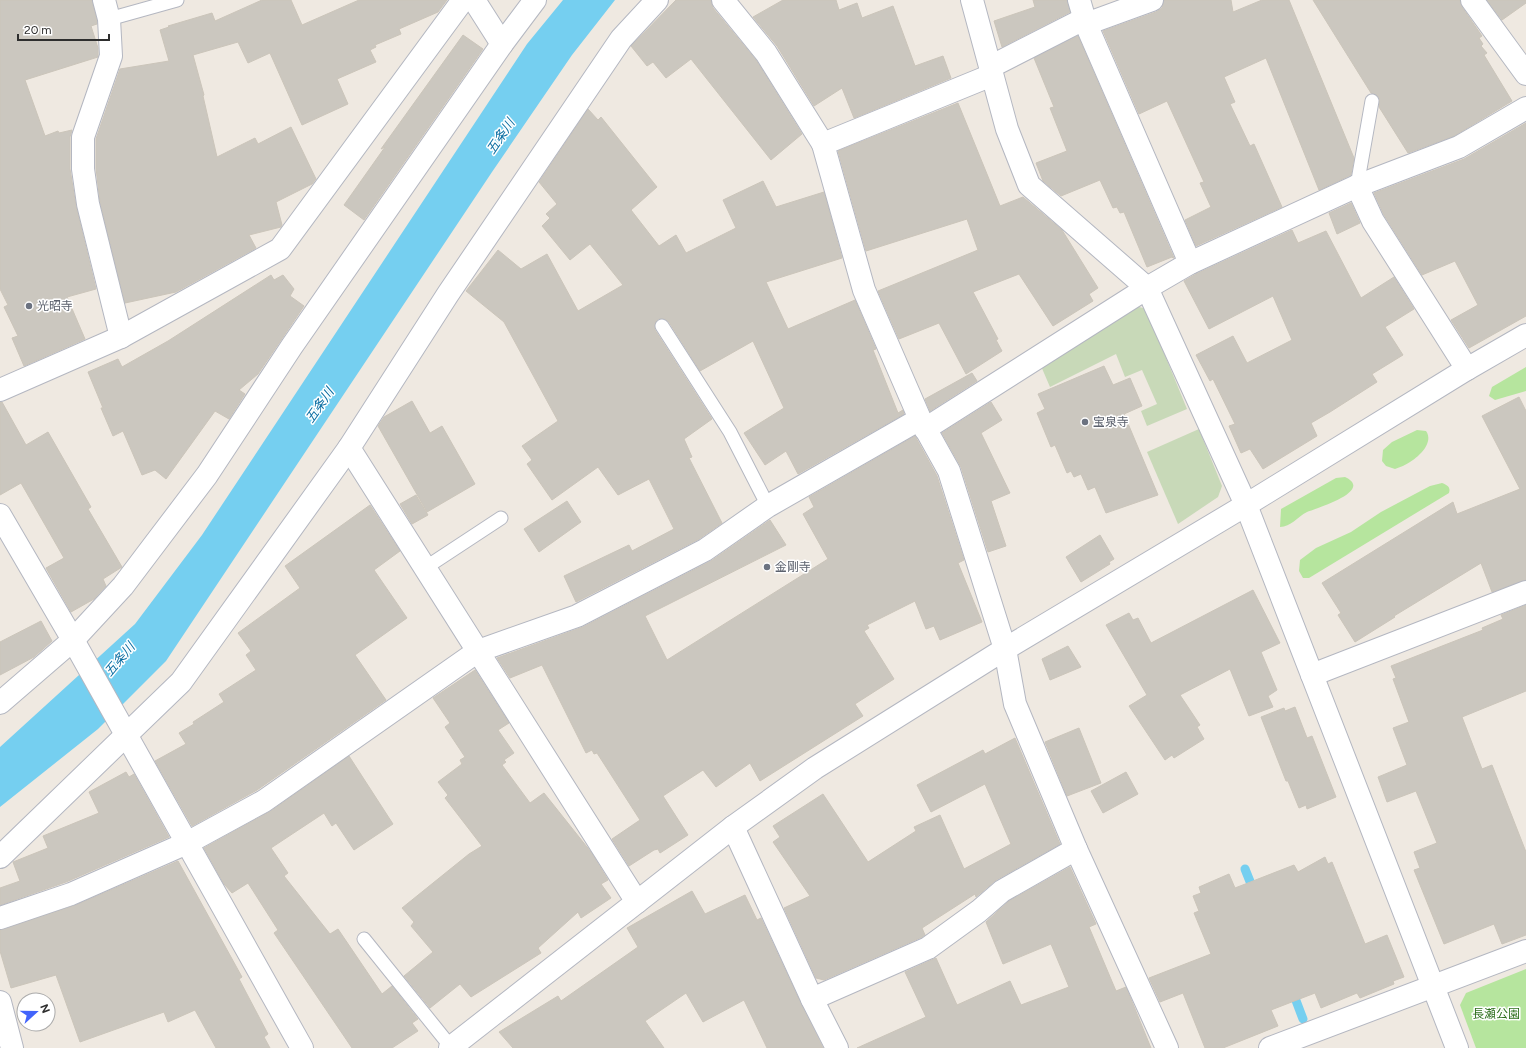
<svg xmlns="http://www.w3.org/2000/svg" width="1526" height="1048" font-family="Figtree,'Noto Sans JP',sans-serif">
	<rect width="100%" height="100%" fill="#efe9e1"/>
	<g fill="#b6e59e">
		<polygon points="1526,367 1526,391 1495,400 1489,396 1492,387"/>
		<path d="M1417 430 1426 431C1434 442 1420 456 1410 462 1406 465 1400 467 1395 469L1386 466 1382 461 1383 450 1392 442Z"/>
		<path d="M1345 477C1375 491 1315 509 1307 512 1297 517 1291 527 1280 527L1281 509 1336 478Z"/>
		<path d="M1442 483C1447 485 1451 487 1449 493L1309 578H1303L1299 571 1300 560 1316 548 1351 532 1381 512 1430 486Z"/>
		<polygon points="1526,969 1526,1048 1476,1048 1460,1005 1466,993"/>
	</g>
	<g fill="#c8d9b8">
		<polygon points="1136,306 1146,309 1187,409 1147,426 1141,411 1157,404 1142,370 1125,377 1116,354 1050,387 1041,366"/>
		<polygon points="1199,429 1222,486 1218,497 1178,524 1147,452"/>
	</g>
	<polygon fill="#75cff0" points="563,0 615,0 572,55 492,172 166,661 98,729 0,807 0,747 135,624 202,535 527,44"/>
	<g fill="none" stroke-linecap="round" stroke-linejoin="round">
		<g stroke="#75cff0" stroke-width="9">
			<polyline points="1245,869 1255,894"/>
			<polyline points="1292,990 1303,1019"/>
		</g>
	</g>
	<g fill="#cbc7bf" stroke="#cbc5ba">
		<polygon points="0,0 92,0 97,21 97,24 91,26 98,48 98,57 25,80 45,136 58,131 59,133 72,130 70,137 70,169 76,206 96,289 67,297 85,339 24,366 12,338 18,336 4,307 8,305 0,289"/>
		<polygon points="262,0 291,0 302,25 359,0 447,0 438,12 399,29 401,34 375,45 376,47 370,50 376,62 337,79 348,104 302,125 270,53 248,63 238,42 193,55 204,95 203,96 217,157 255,138 258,144 291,127 316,179 312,184 276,202 282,225 281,227 249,235 256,248 176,292 125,303 100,202 96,168 96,139 120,69 169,61 160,30 169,27 168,26 212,13 215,21"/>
		<polygon points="676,0 711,0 713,8 756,60 802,134 771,160 691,59 666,78 653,62 647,66 631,46"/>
		<polygon points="783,0 836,0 839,10 857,3 862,18 893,6 915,66 943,56 951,78 854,118 842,88 814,106 777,46 753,17"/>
		<polygon points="1033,0 1067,0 1070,12 1002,47 994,21 1035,7"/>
		<polygon points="1164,0 1231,0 1233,12 1262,0 1289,0 1354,158 1351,175 1319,190 1266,58 1224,77 1235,102 1230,104 1250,146 1254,144 1282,207 1196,246 1185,220 1211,207 1200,183 1204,182 1167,101 1139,114 1103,31 1156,12 1162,8"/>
		<polygon points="1313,0 1460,0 1462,7 1482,36 1479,38 1483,44 1481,46 1487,53 1484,55 1512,101 1454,136 1408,153 1379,107 1379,98 1377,95 1371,93"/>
		<polygon points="1487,0 1526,0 1526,3 1502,20"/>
		<polygon points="463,35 483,49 364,220 344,205 385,147 381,149"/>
		<polygon points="1078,36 1174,258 1173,258 1172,257 1147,267 1124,212 1120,213 1117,207 1113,208 1100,180 1061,196 1043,181 1036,163 1067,151 1050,108 1054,107 1034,58"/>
		<polygon points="958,103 1000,206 1023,197 1062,230 1098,288 1089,294 1093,301 1053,326 1019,274 973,292 998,339 996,340 1002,351 966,374 939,323 899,339 878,291 978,250 967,219 866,251 838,151"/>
		<polygon points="588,109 598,120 601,117 657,187 631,210 659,246 676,235 686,253 736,228 723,200 763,181 776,207 824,192 842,258 766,282 788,329 855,300 876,349 873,350 898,413 903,410 904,414 798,474 786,451 765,465 744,433 784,408 753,341 700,371 669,322 665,319 658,319 655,323 655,330 712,419 684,439 692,457 689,458 722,523 699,539 576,602 564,576 629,545 632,551 674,529 649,479 618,495 598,467 552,500 527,464 532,460 522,446 558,421 504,322 466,291 498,250 521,269 547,254 578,311 623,285 590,244 570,260 542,226 550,218 546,214 557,204 539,182"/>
		<polygon points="1526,123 1526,316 1469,348 1451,320 1478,305 1455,261 1422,275 1384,215 1374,193 1464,159"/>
		<polygon points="1351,203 1360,223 1337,234 1329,213"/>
		<polygon points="1292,230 1298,243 1326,231 1361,298 1394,277 1414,309 1385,327 1403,355 1372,374 1377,382 1330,412 1311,423 1317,436 1263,469 1250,449 1241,453 1229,426 1235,424 1213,379 1210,381 1196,355 1233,336 1247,363 1292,340 1273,296 1209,329 1184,281 1196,274"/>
		<polygon points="271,275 274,280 283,275 294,289 290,296 304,306 258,374 239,390 245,394 229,419 215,411 166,479 155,470 142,475 123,431 113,436 101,408 103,408 88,372 118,359 122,367 168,341"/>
		<polygon points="1104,366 1113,385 1130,378 1142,406 1124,414 1158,495 1106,513 1095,487 1088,490 1081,474 1074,477 1071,471 1067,473 1055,445 1051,447 1037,413 1045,409 1038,394"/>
		<polygon points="972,373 977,381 930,411 925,399"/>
		<polygon points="1519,397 1526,411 1526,580 1492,592 1481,563 1394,616 1395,617 1355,642 1338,615 1341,613 1322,583 1453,502 1457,514 1520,489 1482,416"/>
		<polygon points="412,401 430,433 442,426 475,484 427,512 378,426 384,417"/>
		<polygon points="0,402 2,402 26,445 48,432 91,507 88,509 122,567 103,579 106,586 94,599 71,612 46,568 64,558 21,483 0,495"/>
		<polygon points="991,402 1002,420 981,433 1010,493 991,501 1006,546 988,552 961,467 942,433"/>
		<polygon points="915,436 937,476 964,560 958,563 982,622 940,640 934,626 926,629 915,601 867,625 869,628 864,631 894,679 855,704 863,716 760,781 750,763 716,787 703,770 663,796 688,835 660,853 658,849 654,850 629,866 612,839 640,820 597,753 594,754 592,750 586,753 542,665 510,678 497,658 583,627 711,561 770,520 786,545 645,616 667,660 828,559 803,514 814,507 809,497"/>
		<polygon points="416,495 428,515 412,524 400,504"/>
		<polygon points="567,501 581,522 539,552 524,529"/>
		<polygon points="370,505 400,551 374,570 407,618 355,655 386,700 257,790 192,826 155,761 186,744 179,733 194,724 193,722 224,702 219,694 256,670 246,655 251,651 238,633 300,588 285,566"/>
		<polygon points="1100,535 1114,559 1109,562 1110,564 1081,582 1066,557"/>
		<polygon points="1253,590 1280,643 1261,652 1277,690 1268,696 1273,707 1249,716 1230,669 1180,695 1200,725 1197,727 1204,739 1174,758 1172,755 1165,760 1129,706 1147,695 1106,625 1129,613 1133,620 1138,618 1151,643"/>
		<polygon points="1526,605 1526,691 1462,717 1482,769 1492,765 1526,852 1526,935 1502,944 1494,924 1444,944 1414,870 1420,868 1414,852 1437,843 1416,791 1387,802 1378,777 1407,765 1393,728 1409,722 1393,679 1396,678 1391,666 1483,630 1482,628 1503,619 1501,615"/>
		<polygon points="41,621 52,641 34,657 0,675 0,642"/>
		<polygon points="1068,646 1081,667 1050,680 1042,659"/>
		<polygon points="475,670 509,723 498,730 514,753 504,760 506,762 502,765 530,803 544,793 591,852 608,880 601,884 611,898 581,918 578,912 538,948 541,953 471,997 460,984 430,1008 404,976 433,952 411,926 414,922 402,908 469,854 482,846 445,798 448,795 438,782 462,764 460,760 465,757 445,727 450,723 433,698"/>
		<polygon points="1295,707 1307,738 1312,736 1336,797 1307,809 1306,805 1299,808 1288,781 1286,781 1261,717 1284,708 1285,711"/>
		<polygon points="1079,728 1101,783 1067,796 1045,742"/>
		<polygon points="1015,738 1060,844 996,880 976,897 975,894 922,928 925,935 922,937 824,980 816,978 784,908 810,896 773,842 780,837 773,826 823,794 868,862 916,831 914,827 940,815 964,869 1011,844 985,784 931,812 917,785 983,750 985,754"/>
		<polygon points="349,756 393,824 354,850 336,823 332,826 324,813 271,848 288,873 284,876 330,934 338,929 382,994 392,986 418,1019 412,1023 418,1031 392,1048 352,1048 274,933 278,930 248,883 232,893 224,884 204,848 271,811"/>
		<polygon points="126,772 129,777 134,774 169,837 66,882 0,905 0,888 20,881 13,862 48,848 43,836 99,813 89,792"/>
		<polygon points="1126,772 1138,794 1103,813 1091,791"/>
		<polygon points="1325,857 1328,864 1332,862 1365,944 1387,935 1404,977 1393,981 1394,984 1360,998 1357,993 1321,1008 1315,993 1271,1010 1278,1026 1223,1048 1205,1048 1183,993 1160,1002 1149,978 1211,954 1194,913 1199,911 1193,896 1201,893 1199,887 1229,874 1235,888 1294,865 1298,872"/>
		<polygon points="178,861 242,977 239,979 268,1034 264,1037 270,1048 216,1048 195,1010 168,1022 164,1012 80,1042 56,975 11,988 0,951 0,930 76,905"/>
		<polygon points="1070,867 1096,924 1089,927 1116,991 1126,987 1151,1048 857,1048 926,1017 905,972 936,958 957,1005 1010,981 1021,1005 1069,987 1051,944 1003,964 986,922 1009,901"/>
		<polygon points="692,891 705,914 745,895 757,920 761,918 801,1004 823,1048 767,1048 744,1000 703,1022 686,993 645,1021 664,1048 513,1048 499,1032 558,996 561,1001 638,947 627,928"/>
	</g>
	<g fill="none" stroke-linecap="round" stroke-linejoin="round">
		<defs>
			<g id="service">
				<polyline points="109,19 177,0"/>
				<polyline points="1357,186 1372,101"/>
				<polyline points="662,326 730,432 768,506"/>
				<polyline points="425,568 501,518"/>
				<polyline points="364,939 451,1047"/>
			</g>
			<g id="minor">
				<polyline points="104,0 109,19 111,56 83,137 83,169 88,204 121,337"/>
				<polyline points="474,0 502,44 535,0"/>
				<polyline points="723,0 766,53 823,144"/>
				<polyline points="972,0 1007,129 1029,185 1147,288 1246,505"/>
				<polyline points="1079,0 1086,24 1190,263"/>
				<polyline points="1472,0 1526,74"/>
				<polyline points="1086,24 1152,0"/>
				<polyline points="990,67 1084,19"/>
				<polyline points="992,75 823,144 864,290 920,419 949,471 1005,649 1015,704 1076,849 1167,1048"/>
				<polyline points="1357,186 1373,221 1467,369"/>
				<polyline points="0,390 121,337 280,249 463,0"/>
				<polyline points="925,429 1147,288 1190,263 1357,186 1459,147 1526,108"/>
				<polyline points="349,448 637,902"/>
				<polyline points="0,515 73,640 302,1048"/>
				<polyline points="1312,675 1526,592"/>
				<polyline points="0,703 73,640 123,586 154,545 207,475 292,346 502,44"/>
				<polyline points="733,827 812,999 837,1048"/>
				<polyline points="0,857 181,682 349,448 448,294 621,39 657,0"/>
				<polyline points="0,918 71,894 187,843 264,801 478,651 577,616 705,550 768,506 920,419"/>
				<polyline points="812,999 928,948 979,911 1002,891 1076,849"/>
				<polyline points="0,1002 12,1048"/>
				<polyline points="1270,1048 1526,951"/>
			</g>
			<g id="tertiary">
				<polyline points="1246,505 1457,1048"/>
				<polyline points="450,1048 733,827 815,768 1005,649 1246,505 1467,369 1526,335"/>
			</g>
		</defs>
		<use href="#service" stroke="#b4b7c1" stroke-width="15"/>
		<use href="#minor" stroke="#b4b7c1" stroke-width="24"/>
		<use href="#tertiary" stroke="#b4b7c1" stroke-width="24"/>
		<use href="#service" stroke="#fff" stroke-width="13"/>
		<use href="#minor" stroke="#fff" stroke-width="22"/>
		<use href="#tertiary" stroke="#fff" stroke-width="22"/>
	</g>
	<g fill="#6b7280" stroke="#fff" stroke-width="1.5">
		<circle cx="29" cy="306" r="4"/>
		<circle cx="1085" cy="422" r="4"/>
		<circle cx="767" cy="567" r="4"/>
	</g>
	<g text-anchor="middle" stroke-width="3" stroke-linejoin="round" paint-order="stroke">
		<g font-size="12" fill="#5b616d" stroke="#fff" text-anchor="start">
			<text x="37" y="310">光昭寺</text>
			<text x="1093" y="426">宝泉寺</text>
			<text x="775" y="571">金剛寺</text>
		</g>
		<g font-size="12" fill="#2c6e1b" stroke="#fff">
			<text x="1496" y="1018">長瀬公園</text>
		</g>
		<g font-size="13" font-style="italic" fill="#0d6fa3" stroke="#fff">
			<text transform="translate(500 136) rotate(-56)" y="5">五条川</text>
			<text transform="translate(319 405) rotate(-55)" y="5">五条川</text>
			<text transform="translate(119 659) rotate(-50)" y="5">五条川</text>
		</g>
	</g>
	<g transform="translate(36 1012) rotate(69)"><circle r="19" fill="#ffffff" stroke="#ababab"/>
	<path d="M0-3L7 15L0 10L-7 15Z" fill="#4264fb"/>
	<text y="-6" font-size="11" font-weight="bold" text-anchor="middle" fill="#2e2e2e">N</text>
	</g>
	<path d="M18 34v6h91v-6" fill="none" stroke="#2e2e2e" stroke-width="2"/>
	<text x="24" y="34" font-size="12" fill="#2e2e2e" stroke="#ffffff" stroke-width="3" paint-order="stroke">20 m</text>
</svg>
